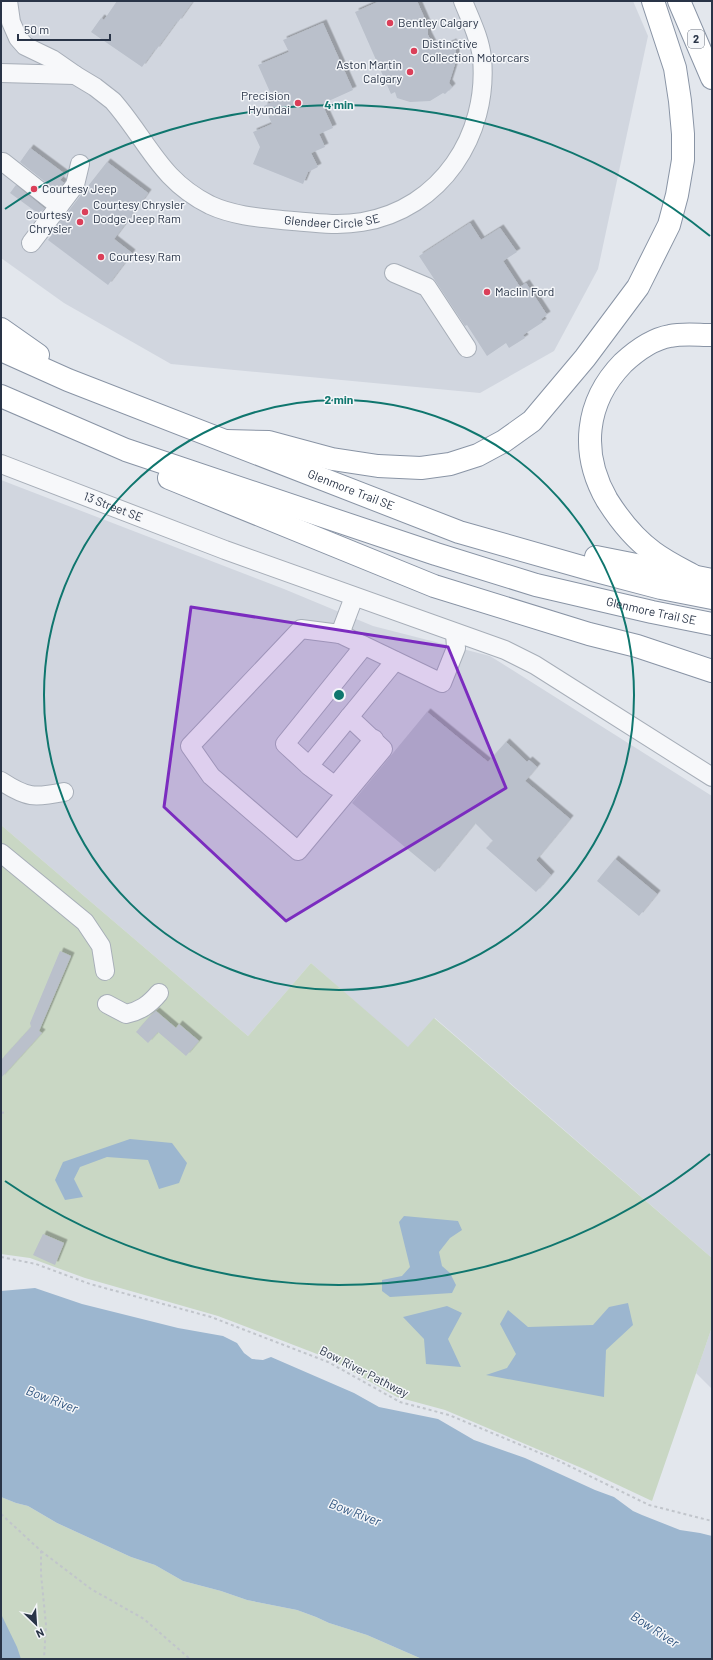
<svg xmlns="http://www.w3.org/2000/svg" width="713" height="1660" font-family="Barlow,sans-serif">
	<defs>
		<filter id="shadow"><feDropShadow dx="3.5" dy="-3.5" stdDeviation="0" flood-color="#0004"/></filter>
	</defs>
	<rect width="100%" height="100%" fill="#e3e7ed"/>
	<g fill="#d1d6df">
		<polygon points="1,1 633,1 648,36 598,269 554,351 480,393 171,364 64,303 1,258"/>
		<polygon points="1,480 284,589 373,626 490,656 712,796 712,1258 435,1018 408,1048 311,963 248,1036 1,825"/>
		<polygon points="712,1327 712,1389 696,1373"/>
	</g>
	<g fill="#c9d7c4">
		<polygon points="1,825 248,1036 311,963 408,1047 434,1018 712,1258 712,1327 652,1501 584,1469 445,1410 397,1397 330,1359 218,1316 85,1278 30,1258 1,1254"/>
		<polygon points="1,1497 16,1503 28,1506 57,1523 131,1557 155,1565 183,1581 221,1591 247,1600 297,1610 316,1617 329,1623 367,1635 422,1659 1,1659"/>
	</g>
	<g fill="#9cb6cf">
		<polygon points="130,1139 172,1143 187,1163 179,1183 159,1189 148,1160 107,1157 80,1167 74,1179 83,1197 65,1200 55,1180 63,1162"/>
		<polygon points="404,1216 458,1221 462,1230 450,1238 439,1252 442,1266 450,1273 456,1285 452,1293 390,1297 382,1291 382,1280 402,1276 410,1267 399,1222"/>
		<polygon points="35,1288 82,1304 178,1328 223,1336 237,1343 244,1353 252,1359 263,1360 271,1357 354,1393 379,1407 438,1419 474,1440 525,1458 595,1490 614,1497 633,1511 642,1515 680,1530 700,1533 712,1536 712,1659 422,1659 367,1635 329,1623 316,1617 297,1610 247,1600 221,1591 183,1581 155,1565 131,1557 57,1523 28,1506 16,1503 1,1497 1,1291"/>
		<polygon points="628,1303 633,1325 606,1350 604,1397 486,1375 507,1368 516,1354 500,1324 508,1310 528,1327 593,1325 609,1307"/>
		<polygon points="447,1306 462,1313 448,1339 461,1367 426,1364 424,1339 403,1317"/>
		<polygon points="1,1614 17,1647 21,1659 1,1659"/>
	</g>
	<g fill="#bac0cb" filter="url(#shadow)">
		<polygon points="117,1 193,1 178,22 177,21 156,50 155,49 142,67 91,32 101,18 104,20"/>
		<polygon points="380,1 417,1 428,26 428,35 436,50 453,42 456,52 456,61 449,83 452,87 445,94 443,93 430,101 410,102 397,98 395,92 391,94 355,12"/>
		<polygon points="323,23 353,90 322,104 333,128 319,134 325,147 311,153 318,167 308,172 303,184 253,164 260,147 253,132 272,124 264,106 274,101 258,65 289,52 283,40"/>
		<polygon points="30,148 65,174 60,180 64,183 57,191 20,162"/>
		<polygon points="107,162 148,193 114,239 132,253 108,285 48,240 57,228 56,227"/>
		<polygon points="16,185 44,208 39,214 10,193"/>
		<polygon points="470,223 481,240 500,228 517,252 503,261 520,287 526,283 547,315 541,319 543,322 523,335 525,338 509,348 506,343 487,356 467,325 465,326 419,256"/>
		<polygon points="427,712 488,762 506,742 527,762 529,760 537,767 525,781 570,819 536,860 551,875 536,892 486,848 493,841 475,823 435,872 352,803"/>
		<polygon points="615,859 657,894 639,916 597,881"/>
		<polygon points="60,951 71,956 39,1031 42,1033 1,1078 1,1060 31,1027 30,1023"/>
		<polygon points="156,1011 176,1028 179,1024 199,1041 186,1056 158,1032 148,1043 136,1032 150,1016"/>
		<polygon points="43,1234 64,1243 55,1265 33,1255"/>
	</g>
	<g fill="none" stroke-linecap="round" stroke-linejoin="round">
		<defs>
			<g id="minor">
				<polyline points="8,1 11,22 18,38 25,46 52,59 75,75"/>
				<path id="s1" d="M1 73 75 75 95 87 113 101 118 107C150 146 162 181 210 205 236 217 265 218 293 221 316 223 339 226 362 222 441 209 489 135 482 58 480 38 470 19 463 1"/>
				<polyline points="3,162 59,206"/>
				<polyline points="31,243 75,185 80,164"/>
				<polyline points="394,273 427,287 467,348"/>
				<path id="s2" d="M1 464 225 550 505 650 535 665 712 777"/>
				<polyline points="340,634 354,597"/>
				<polyline points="349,717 383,749 298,851 211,776 190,746 301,629 340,634 442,683 456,648 455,633"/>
				<polyline points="374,739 335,786 309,766 395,661"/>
				<polyline points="309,766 285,744 364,646"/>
				<path d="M1 781C27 798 34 798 64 792"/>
				<polyline points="1,853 85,922 101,946 105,971"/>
				<path d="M107 1004 126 1014C140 1011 149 1005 159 993"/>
			</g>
			<g id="highway">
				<polyline points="679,1 712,78"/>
				<polyline points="1,329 38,355"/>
				<path id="s3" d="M1 350 68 380 459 532 596 571 661 588 712 598"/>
				<path id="s4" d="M1 396 126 450 436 554 536 585 652 612 712 624"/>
				<polyline points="226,441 269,442 332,459 378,466 421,468 450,464 478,455 504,441 532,421 585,358 638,287 669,225 677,195 683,160 683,134 680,101 675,68 653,1"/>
				<polyline points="169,478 434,586 589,634 637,646 712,671"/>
				<polyline points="596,557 712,580"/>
				<path d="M692 575C679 568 665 561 653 552 635 539 619 519 607 500 580 453 585 402 623 363 636 351 652 339 670 336 683 333 698 335 712 335"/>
			</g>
		</defs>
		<use href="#minor" stroke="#a7aeb8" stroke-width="20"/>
		<use href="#highway" stroke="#8994a5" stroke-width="24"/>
		<g stroke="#c1c5cb" stroke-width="2" stroke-dasharray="3 3" stroke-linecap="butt">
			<polyline points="1,1113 7,1112"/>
			<polyline points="1,1257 36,1264 90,1284 211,1317 328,1362 400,1402 449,1415 559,1461 649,1505 712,1521"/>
			<polyline points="1,1514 41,1551 41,1574 46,1625 44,1659"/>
			<polyline points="41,1551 91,1589 144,1619 190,1659"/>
		</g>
		<use href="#minor" stroke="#f7f8fa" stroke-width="18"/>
		<use href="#highway" stroke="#fff" stroke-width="22"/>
	</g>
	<path fill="#7b2cbf" fill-opacity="0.2" stroke="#7b2cbf" stroke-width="3" stroke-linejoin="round" d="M191 607 448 647 506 788 286 921 164 807Z"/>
	<g fill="none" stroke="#0f766e" stroke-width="2">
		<circle cx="339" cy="695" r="295"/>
		<path d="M710 1154A590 590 0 0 1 5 1181M5 209A590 590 0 0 1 710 236"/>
	</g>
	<g fill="#db3f59" stroke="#f4f6f9" stroke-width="1.5">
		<circle cx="390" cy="23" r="4"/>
		<circle cx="414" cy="51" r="4"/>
		<circle cx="410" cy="72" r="4"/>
		<circle cx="298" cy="103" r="4"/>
		<circle cx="34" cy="189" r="4"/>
		<circle cx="85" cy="212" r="4"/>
		<circle cx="80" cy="222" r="4"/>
		<circle cx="101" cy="257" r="4"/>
		<circle cx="487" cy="292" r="4"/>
	</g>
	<g text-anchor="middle" stroke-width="3" stroke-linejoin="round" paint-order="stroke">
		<rect fill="#f4f6f9" stroke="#666e7c" stroke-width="1" x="688" y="30" width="16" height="18" rx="3"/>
		<g font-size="11" font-weight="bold" fill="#293447">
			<text x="696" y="43">2</text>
		</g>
		<g font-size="12" fill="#293447" stroke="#f4f6f9" text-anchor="start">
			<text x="398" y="27">Bentley Calgary</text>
			<text x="422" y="48">Distinctive<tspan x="422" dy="14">Collection Motorcars</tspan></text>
			<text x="402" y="69" text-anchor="end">Aston Martin<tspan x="402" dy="14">Calgary</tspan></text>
			<text x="290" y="100" text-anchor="end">Precision<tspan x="290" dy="14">Hyundai</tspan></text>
			<text x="42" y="193">Courtesy Jeep</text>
			<text x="93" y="209">Courtesy Chrysler<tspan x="93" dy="14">Dodge Jeep Ram</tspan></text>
			<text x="72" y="219" text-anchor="end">Courtesy<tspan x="72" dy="14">Chrysler</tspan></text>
			<text x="109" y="261">Courtesy Ram</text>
			<text x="495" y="296">Maclin Ford</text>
		</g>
		<g font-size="12" fill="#293447" stroke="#f4f6f9">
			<text dy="4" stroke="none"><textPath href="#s1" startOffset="388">Glendeer Circle SE</textPath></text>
			<text dy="4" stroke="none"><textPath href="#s3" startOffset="377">Glenmore Trail SE</textPath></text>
			<text dy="4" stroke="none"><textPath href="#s2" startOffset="120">13 Street SE</textPath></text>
			<text dy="4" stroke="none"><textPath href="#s4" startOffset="686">Glenmore Trail SE</textPath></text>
			<text transform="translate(364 1372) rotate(27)" y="4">Bow River Pathway</text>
		</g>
		<g font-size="13" font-style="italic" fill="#2f547f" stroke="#f4f6f9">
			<text transform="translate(52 1399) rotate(21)" y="5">Bow River</text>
			<text transform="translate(355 1512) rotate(21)" y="5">Bow River</text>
			<text transform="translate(655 1629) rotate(33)" y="5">Bow River</text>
		</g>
	</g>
	<circle cx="339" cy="695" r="6" fill="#0f766e" stroke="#f4f6f9" stroke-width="2"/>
	<g font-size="12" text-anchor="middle" font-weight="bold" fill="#0f766e" stroke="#f4f6f9" stroke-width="3" stroke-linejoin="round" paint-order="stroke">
		<text x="339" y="109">4 min</text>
		<text x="339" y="404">2 min</text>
	</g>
	<rect width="713" height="1660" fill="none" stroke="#293447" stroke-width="4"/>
	<g transform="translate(36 1624) rotate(155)" stroke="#f4f6f9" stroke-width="3" paint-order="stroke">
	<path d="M0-3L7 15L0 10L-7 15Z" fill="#293447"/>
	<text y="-6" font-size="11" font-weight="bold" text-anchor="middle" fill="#293447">N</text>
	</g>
	<path d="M18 34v6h92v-6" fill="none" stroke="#293447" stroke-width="2"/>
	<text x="24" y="34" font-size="12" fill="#293447" stroke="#f4f6f9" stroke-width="3" paint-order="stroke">50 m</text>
</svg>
